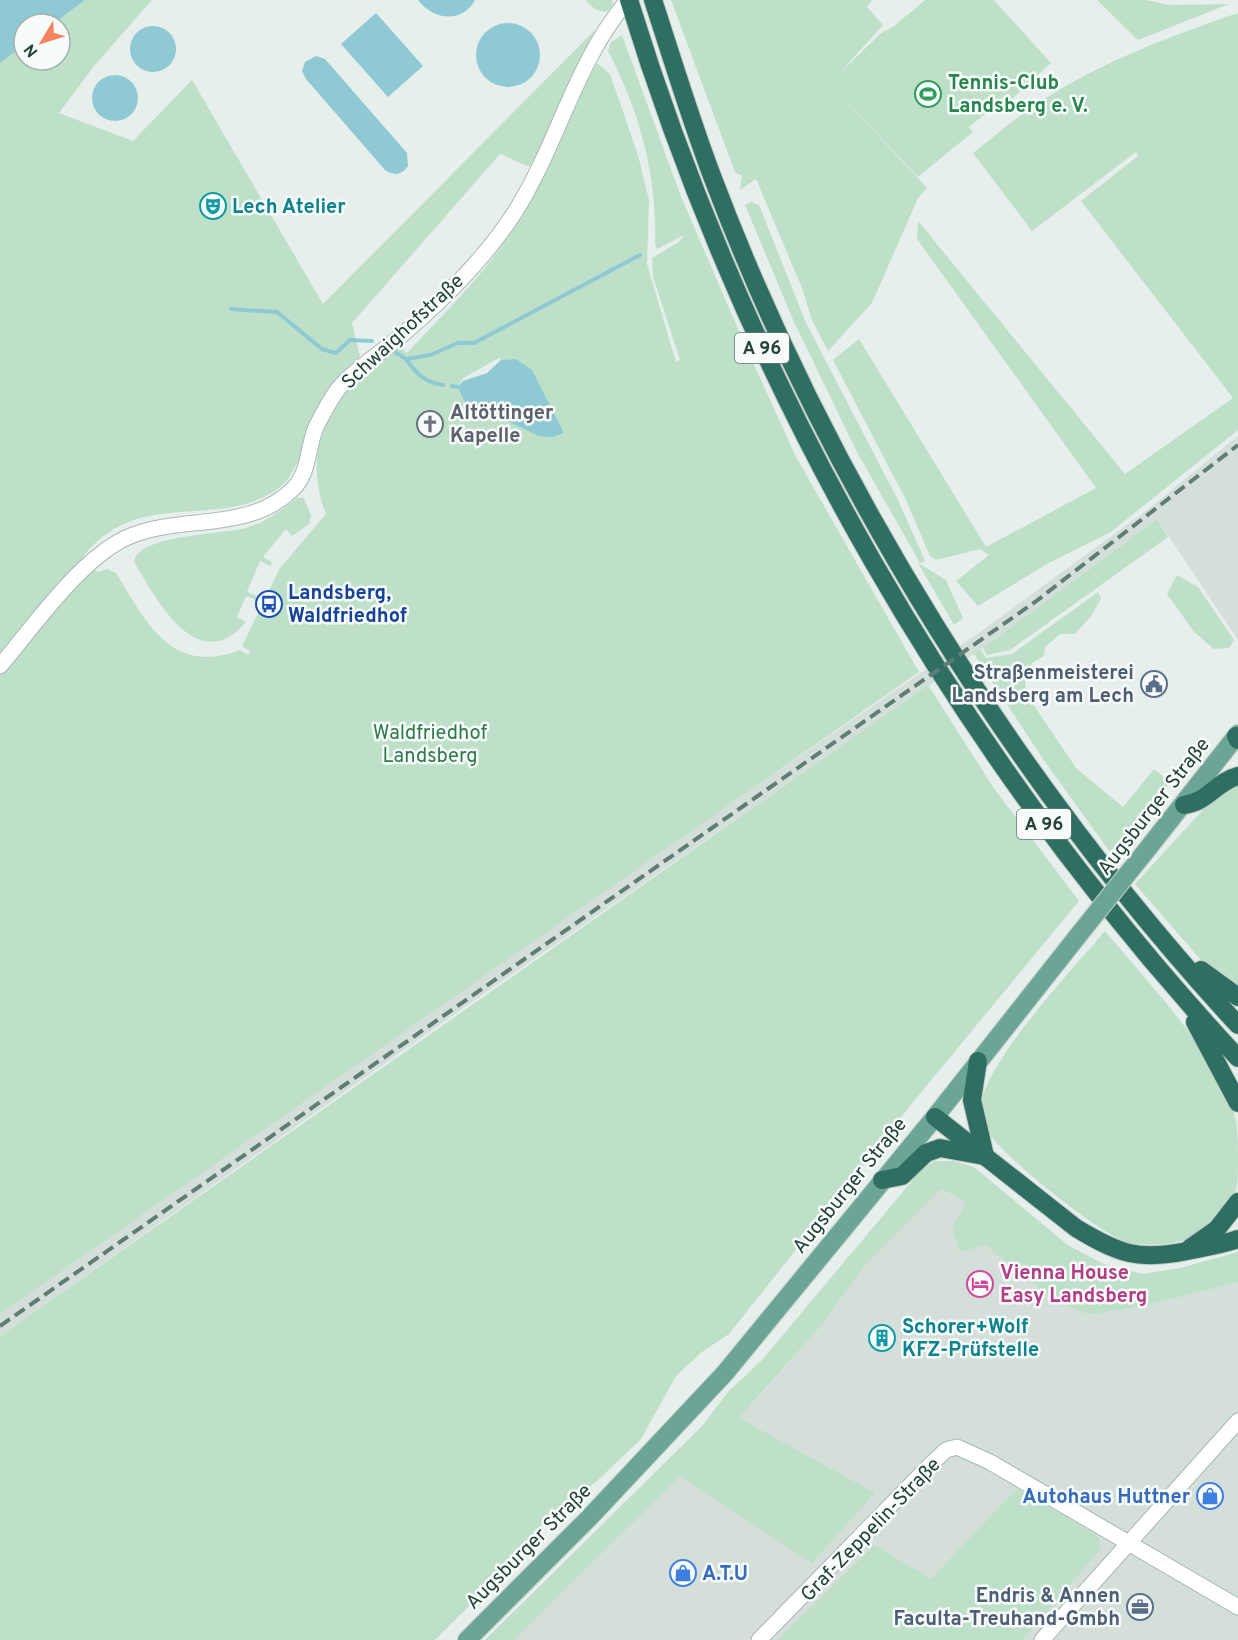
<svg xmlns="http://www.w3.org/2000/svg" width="1238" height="1640" font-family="Overpass,sans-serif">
	<rect width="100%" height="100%" fill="#e6efeb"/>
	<g fill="#d4dfda">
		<polygon points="1238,436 1238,640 1157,519 983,648 452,1016 0,1336 0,1314 625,876 983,630 1147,510"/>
		<polygon points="941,1189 1138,1293 1238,1266 1238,1640 514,1640 755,1401 821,1326 865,1265"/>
	</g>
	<g fill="#bfe0c8" fill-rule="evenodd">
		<path d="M85 0H152L94 66 59 113 133 141 192 80 323 304 595 30 530 167 500 154 352 323 360 356 287 481C236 529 161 495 108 533 99 539 91 547 84 555L97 572 107 569 116 573C147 623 171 676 240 650L248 655 250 651 242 646 280 568 326 514C297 440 340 387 398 345L407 353C447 310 492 268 521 215 548 165 567 111 597 63L610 74 638 155 649 200 647 264 676 362 680 360 653 277 652 258 679 242 684 235 657 249 655 244C657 175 640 112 608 51L611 42 622 35 680 194 741 336 796 457 919 672 0 1314V63L24 45V60H60V24H53ZM499 358 501 360 516 359 549 406 564 433 477 409 458 387 463 378Z"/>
		<polygon points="585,0 612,0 613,5 606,12 596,10"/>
		<polygon points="671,0 873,0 867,7 883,25 837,76 880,34 894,26 925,0 994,0 1051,63 1001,109 995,106 969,127 973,132 918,177 829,83 927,188 918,198 872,303 828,351 812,320 802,288 756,179 740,190 742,176 735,172"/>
		<polygon points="1097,0 1146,0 1169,5 1229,4 1138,40"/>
		<path d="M1238 13V430L1111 532 1047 564 978 606 956 581 989 555 980 549 936 560 930 556 906 500 833 360 859 339 986 547 1096 488 917 239 918 221 1125 474 1233 398 1081 201 1138 156 1136 152 1032 231 973 153C994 137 1015 118 1038 103 1099 63 1170 36 1238 13Z"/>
		<polygon points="751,202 759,205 806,323 899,502 925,561 920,563 857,452 794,322 745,205"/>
		<path d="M297 498H304L311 516 309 524 292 536 286 529 263 557 272 562 270 566 260 561 247 592 257 596 256 600 246 596 237 617 246 622C197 679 156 598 134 562 137 534 225 535 249 527 268 521 281 510 297 498Z"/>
		<polygon points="1157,519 1168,537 1010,650 987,655 983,648"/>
		<polygon points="918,563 946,580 963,618 954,625"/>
		<polygon points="1177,575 1198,587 1234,640 1229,648 1214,649 1194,632 1167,594"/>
		<polygon points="1098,592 1101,598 1092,615 1075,634 1060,634 1045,647 1044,656 1032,663 1026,676 1025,692 1076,768 1123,807 1154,769 1170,782 1115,859 1043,759 974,654 980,649 986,658 1012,654"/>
		<polygon points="928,685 993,787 1079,901 914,1101 729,1334 702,1352 676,1376 641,1439 597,1481 537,1529 511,1564 435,1640 0,1640 0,1336"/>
		<polygon points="1238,783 1238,991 1214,975 1135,884 1221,790"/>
		<path d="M1105 931C1147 982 1219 1055 1236 1120 1238 1133 1238 1147 1238 1161 1238 1186 1238 1194 1222 1215 1199 1242 1165 1248 1131 1243 1106 1240 1000 1154 986 1130 983 1125 981 1114 981 1108 980 1067 1077 964 1105 931Z"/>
		<path d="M935 1161H954L974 1167 1069 1246 1104 1264 1142 1274 1180 1268 1238 1252V1282C1215 1288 1100 1318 1085 1313 1047 1299 1016 1270 986 1245L960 1252 952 1229 966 1202 941 1189 865 1265 821 1326 739 1418 875 1493 812 1563 680 1476 514 1640H485L701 1427 729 1391 762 1360 922 1169Z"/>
		<polygon points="1017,1488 1093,1533 1099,1539 1100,1550 1023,1640 778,1640 874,1545 931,1579"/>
	</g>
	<g fill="#8ec9d4">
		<polygon points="0,0 85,0 53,24 24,24 24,45 0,63"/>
		<path d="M418 0H475C462 24 433 20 418 0Z"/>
		<polygon points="376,13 423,66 388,97 341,44"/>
		<circle cx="508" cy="55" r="32"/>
		<circle cx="153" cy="49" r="23"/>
		<path d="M316 56 325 59 407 153 408 166C402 175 394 176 385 170L306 79 302 71 305 62Z"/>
		<circle cx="115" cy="98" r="23"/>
		<polygon points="516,359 532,370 564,433 552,437 539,436 464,401 458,387 463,381 487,373 501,360"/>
	</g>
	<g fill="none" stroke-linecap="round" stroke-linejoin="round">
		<g stroke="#8ec9d4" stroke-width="4">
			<polyline points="231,309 277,312 322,349 336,353 350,340 372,341"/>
			<polyline points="395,352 406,359 430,355 458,343 474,343 640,255"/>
			<path d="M406 359C416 373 425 383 443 385"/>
			<polyline points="452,386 458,387"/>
		</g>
		<defs>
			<g id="minor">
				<path d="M0 666C34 626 84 553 133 535 186 515 249 532 293 489 310 472 307 448 316 427 322 415 330 400 338 389 355 369 377 356 397 339 440 303 484 260 515 212 558 144 575 62 628 0"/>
				<polyline points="759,1640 930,1465 946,1450 957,1447 990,1462 1238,1607"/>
				<polyline points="1042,1640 1238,1421"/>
			</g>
			<g id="major">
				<polyline points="1149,847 1238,734"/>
				<polyline points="467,1640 589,1518 725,1373 935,1117 1077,937"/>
			</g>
			<g id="highway">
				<path d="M629 0C750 393 958 756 1238 1058"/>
				<path d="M653 0C672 58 690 118 712 176 828 483 1016 784 1238 1025"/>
				<polyline points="1236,736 1238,740"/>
				<path d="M1184 805C1208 802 1216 782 1238 776"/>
				<polyline points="1201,970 1238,997"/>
				<polyline points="1195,1022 1238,1103"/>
				<polyline points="978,1061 972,1100 985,1156"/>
				<path d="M935 1117 1076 1228C1119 1254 1138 1261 1187 1251 1205 1247 1221 1245 1238 1239"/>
				<polyline points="882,1180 902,1176 926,1153 940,1148 984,1156"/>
				<polyline points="1190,1248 1217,1229 1238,1202"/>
			</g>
		</defs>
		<use href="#minor" stroke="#a8b8b2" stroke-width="17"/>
		<use href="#major" stroke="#c2cac8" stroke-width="20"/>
		<use href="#highway" stroke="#c2cac8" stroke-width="20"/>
		<use href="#minor" stroke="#fff" stroke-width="15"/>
		<use href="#major" stroke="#6aa596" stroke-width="18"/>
		<use href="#highway" stroke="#2f6f62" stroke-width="18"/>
		<polyline stroke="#5f7d75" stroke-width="4" stroke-dasharray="12 6" stroke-linecap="butt" points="0,1326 1035,602 1238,445"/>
		<defs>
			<polyline id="major-bridge" points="1077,937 1149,847"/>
		</defs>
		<use href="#major-bridge" stroke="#c2cac8" stroke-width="20" stroke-linecap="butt"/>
		<use href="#major-bridge" stroke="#6aa596" stroke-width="18"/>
	</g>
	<defs>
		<symbol id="stadium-ring" viewBox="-11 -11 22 22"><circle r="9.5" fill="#f7fbf9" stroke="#2e9e5b" stroke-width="1.5"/><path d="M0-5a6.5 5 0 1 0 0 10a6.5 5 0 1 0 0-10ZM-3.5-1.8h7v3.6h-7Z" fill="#2e9e5b"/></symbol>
		<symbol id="theatre-ring" viewBox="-11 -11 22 22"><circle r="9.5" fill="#f7fbf9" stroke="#0f9aa8" stroke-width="1.5"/><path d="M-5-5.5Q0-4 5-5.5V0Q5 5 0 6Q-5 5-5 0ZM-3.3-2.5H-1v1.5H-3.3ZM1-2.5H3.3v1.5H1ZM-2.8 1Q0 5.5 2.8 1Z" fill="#0f9aa8"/></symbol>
		<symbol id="church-ring" viewBox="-11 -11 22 22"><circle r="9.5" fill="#f7fbf9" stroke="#6b7280" stroke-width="1.5"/><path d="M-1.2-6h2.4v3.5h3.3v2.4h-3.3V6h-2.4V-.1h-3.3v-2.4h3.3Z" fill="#6b7280"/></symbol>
		<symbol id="bus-ring" viewBox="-11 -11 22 22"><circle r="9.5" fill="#f7fbf9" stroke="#1a4fb4" stroke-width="1.5"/><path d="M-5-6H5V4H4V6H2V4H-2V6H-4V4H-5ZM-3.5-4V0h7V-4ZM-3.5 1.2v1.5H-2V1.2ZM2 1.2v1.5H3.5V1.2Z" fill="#1a4fb4"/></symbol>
		<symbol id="civic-ring" viewBox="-11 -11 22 22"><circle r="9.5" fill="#f7fbf9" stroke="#5c6f8a" stroke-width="1.5"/><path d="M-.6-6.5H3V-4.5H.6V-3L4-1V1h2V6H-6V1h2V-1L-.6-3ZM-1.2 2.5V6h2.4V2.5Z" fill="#5c6f8a"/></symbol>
		<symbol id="hotel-ring" viewBox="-11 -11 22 22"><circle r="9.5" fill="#f7fbf9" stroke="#d1479c" stroke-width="1.5"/><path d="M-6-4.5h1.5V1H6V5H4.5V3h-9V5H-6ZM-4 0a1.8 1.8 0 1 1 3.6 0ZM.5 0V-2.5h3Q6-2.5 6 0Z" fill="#d1479c"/></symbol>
		<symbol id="building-ring" viewBox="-11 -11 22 22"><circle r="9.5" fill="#f7fbf9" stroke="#0f9aa8" stroke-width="1.5"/><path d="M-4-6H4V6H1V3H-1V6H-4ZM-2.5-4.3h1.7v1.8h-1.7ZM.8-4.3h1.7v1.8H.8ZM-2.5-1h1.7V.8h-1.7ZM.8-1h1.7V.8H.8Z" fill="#0f9aa8"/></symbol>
		<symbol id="shop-ring" viewBox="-11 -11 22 22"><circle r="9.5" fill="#f7fbf9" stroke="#3f7fe0" stroke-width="1.5"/><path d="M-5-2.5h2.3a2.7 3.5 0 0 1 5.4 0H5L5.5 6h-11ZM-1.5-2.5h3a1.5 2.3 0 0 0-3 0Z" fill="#3f7fe0"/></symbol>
		<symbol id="office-ring" viewBox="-11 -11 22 22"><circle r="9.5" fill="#f7fbf9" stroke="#5c6f8a" stroke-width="1.5"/><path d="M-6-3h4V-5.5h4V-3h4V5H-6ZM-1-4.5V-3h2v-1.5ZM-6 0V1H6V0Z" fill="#5c6f8a"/></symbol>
	</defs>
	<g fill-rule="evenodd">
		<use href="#stadium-ring" x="913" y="79" width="30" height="30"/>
		<use href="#theatre-ring" x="198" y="191" width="30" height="30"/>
		<use href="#church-ring" x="415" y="409" width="30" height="30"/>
		<use href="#bus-ring" x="254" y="589" width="30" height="30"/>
		<use href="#civic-ring" x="1139" y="669" width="30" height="30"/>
		<use href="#hotel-ring" x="965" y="1269" width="30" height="30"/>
		<use href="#building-ring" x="867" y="1323" width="30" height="30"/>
		<use href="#shop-ring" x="1195" y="1481" width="30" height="30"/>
		<use href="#shop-ring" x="668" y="1558" width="30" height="30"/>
		<use href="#office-ring" x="1125" y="1592" width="30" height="30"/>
	</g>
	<g text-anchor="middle" stroke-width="5" stroke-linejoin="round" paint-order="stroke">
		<g fill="#f7fbf9" stroke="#637a73" stroke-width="1.5">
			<rect x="735" y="333" width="54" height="30" rx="4.5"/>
			<rect x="1017" y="809" width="54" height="30" rx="4.5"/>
		</g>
		<g font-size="18" font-weight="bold" fill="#24423a">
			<text x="762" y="354">A 96</text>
			<text x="1044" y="830">A 96</text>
		</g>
		<g font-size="20" font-weight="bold" fill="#27864d" stroke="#f7fbf9" text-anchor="start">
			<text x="948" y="89">Tennis-Club<tspan x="948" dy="23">Landsberg e. V.</tspan></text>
		</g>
		<g font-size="20" font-weight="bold" fill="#0d838f" stroke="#f7fbf9" text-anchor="start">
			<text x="232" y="213">Lech Atelier</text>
			<text x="902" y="1333">Schorer+Wolf<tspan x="902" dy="23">KFZ-Prüfstelle</tspan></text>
		</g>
		<g font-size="20" fill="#24423a" stroke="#f7fbf9">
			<text transform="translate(402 331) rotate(-43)" y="7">Schwaighofstraße</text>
			<text transform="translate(1153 806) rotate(-52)" y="7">Augsburger Straße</text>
			<text transform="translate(849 1185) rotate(-51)" y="7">Augsburger Straße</text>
			<text transform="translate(870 1529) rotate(-46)" y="7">Graf-Zeppelin-Straße</text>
			<text transform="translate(528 1546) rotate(-45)" y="7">Augsburger Straße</text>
		</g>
		<g font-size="20" font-weight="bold" fill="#5b616d" stroke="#f7fbf9" text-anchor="start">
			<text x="450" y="419">Altöttinger<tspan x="450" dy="23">Kapelle</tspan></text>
		</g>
		<g font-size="20" font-weight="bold" fill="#164399" stroke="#f7fbf9" text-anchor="start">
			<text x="288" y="599">Landsberg,<tspan x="288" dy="23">Waldfriedhof</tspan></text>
		</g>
		<g font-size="20" font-weight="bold" fill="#4e5e75" stroke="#f7fbf9" text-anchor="end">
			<text x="1134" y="679">Straßenmeisterei<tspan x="1134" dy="23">Landsberg am Lech</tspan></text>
			<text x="1120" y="1602">Endris &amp; Annen<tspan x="1120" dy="23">Faculta-Treuhand-Gmbh</tspan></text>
		</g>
		<g font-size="20" fill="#2d7a4b" stroke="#f7fbf9">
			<text x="430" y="739">Waldfriedhof<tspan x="430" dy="23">Landsberg</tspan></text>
		</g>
		<g font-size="20" font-weight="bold" fill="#b23c85" stroke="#f7fbf9" text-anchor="start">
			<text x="1000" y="1279">Vienna House<tspan x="1000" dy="23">Easy Landsberg</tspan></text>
		</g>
		<g font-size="20" font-weight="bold" fill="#366cbe" stroke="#f7fbf9" text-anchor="end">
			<text x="1190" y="1503">Autohaus Huttner</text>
			<text x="702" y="1580" text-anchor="start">A.T.U</text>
		</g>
	</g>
	<g transform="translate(42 42) rotate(232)"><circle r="28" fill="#f7fbf9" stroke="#a3b1ad" stroke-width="1.5"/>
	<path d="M0-4.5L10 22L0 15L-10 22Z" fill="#f4845f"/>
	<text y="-9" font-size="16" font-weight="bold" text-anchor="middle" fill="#24423a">N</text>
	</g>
</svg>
